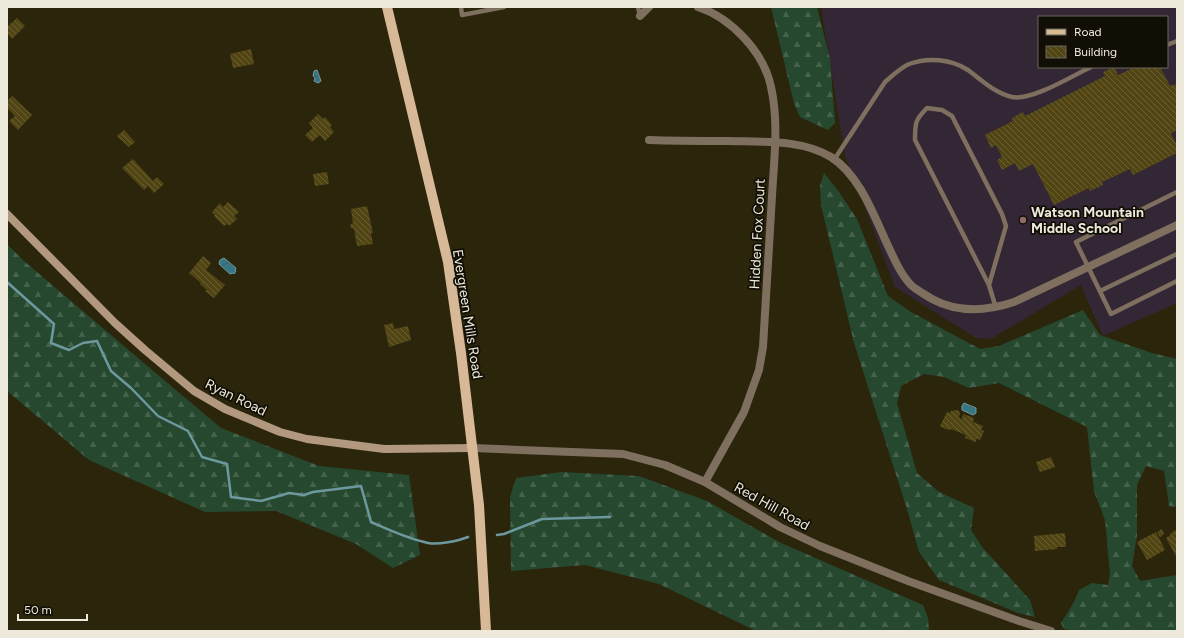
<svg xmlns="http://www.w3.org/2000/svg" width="1184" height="638" font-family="Figtree,sans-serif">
	<defs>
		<pattern id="forest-firs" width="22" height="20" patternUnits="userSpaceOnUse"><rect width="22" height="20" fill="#25482e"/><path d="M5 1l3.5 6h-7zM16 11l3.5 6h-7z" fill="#45624c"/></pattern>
		<pattern id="water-waves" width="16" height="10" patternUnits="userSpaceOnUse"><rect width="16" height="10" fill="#387685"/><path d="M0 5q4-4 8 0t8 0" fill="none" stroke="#405e64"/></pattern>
		<pattern id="building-back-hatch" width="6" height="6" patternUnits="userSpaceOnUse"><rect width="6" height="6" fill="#524514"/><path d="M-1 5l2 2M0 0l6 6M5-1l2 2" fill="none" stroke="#6b6036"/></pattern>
	</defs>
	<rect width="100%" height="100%" fill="#2b250c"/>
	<path fill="#342735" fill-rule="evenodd" d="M821 7H1177V303L1103 336 1081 285 991 339 976 338 895 287 845 155ZM1039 17H1167V67H1039Z"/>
	<g fill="url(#forest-firs)">
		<polygon points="771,7 817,7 830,59 835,123 828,130 800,117 794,103"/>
		<polygon points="824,173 839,192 857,219 888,296 911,312 980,349 999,346 1083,310 1100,335 1152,353 1177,359 1177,507 1169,506 1164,471 1146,466 1137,485 1137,536 1132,566 1140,581 1177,575 1177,631 1073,631 1064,629 1061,623 1074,602 1079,590 1092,583 1108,585 1110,574 1105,520 1094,491 1087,427 999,383 969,388 944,377 924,374 901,386 897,403 917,473 939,492 974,508 971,530 983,548 1030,600 1035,617 1018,613 939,580 919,552 907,509 854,343 821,205 820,185"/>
		<polygon points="7,244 24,261 158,375 221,428 319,466 409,475 420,555 393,568 356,544 276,511 205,512 89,460 7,391"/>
		<polygon points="561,472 639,476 707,501 779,542 923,605 928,618 929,631 756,631 659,584 585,565 511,571 510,497 516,478"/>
	</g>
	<g fill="url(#water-waves)" stroke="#6e989f">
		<polygon points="317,70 321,81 318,83 314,81 315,78 313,76 314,71"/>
		<polygon points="224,258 236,268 235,270 236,271 234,274 233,273 230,274 219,264 220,260"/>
		<polygon points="964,403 976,408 976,413 973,415 962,410 962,406"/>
	</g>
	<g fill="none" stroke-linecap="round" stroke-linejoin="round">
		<g stroke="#6e989f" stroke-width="2.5">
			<path d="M7 282 54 324 51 343 69 350 83 343 97 341 111 371 131 388 158 416 188 431 202 457 227 464 231 497 261 501 289 493 304 495 313 492 361 486 371 522C389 530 408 539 428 543 438 545 458 541 468 537"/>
			<polyline points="497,535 504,534 542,519 610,517"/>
		</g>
	</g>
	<g fill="url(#building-back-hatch)">
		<polygon points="17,18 25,26 12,39 7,33 7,27"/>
		<polygon points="251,49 254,64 233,68 230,54"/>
		<polygon points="1114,67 1118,75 1135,67 1160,67 1170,86 1176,84 1177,86 1177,130 1171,133 1177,146 1177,153 1133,175 1130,169 1102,182 1103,185 1090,191 1089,188 1054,205 1033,164 1019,171 1015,163 1002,170 997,160 1002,157 996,145 991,148 985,135 1013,121 1012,118 1023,112 1025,116 1105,76 1103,72"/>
		<polygon points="12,96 32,115 18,130 9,121 15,116 7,108 7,101"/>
		<polygon points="318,114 323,119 325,117 332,125 330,127 334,132 325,141 320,135 312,142 305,135 313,128 309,123"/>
		<polygon points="124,130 135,142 129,147 117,136"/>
		<polygon points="133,159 153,181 157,177 164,184 154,193 148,186 144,190 122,168"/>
		<polygon points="327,172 329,184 315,186 313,174"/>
		<polygon points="228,202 239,212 234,216 237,219 229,226 227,224 224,226 214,216 215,215 212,212 220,203 223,207"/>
		<polygon points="367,206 373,233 371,233 373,244 357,246 354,229 351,228 350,225 353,223 351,209"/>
		<polygon points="203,256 211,263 206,270 225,285 214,298 205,291 207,290 200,284 201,283 189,273"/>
		<polygon points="393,323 394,329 408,326 411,340 389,347 384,325"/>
		<polygon points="956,410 959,411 960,414 959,418 962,419 963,414 974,418 973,422 983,426 981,430 984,431 980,440 977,438 976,442 965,438 966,435 951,429 950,430 946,429 940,426 947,412 950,413 951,411"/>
		<polygon points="1051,457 1055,467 1040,472 1036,462"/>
		<polygon points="1162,529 1164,534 1160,537 1157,532"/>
		<polygon points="1177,529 1177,558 1166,538 1171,535 1170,534"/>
		<polygon points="1156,532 1165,550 1147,560 1137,542"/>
		<polygon points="1065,533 1066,547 1057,547 1057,549 1035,551 1034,536"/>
	</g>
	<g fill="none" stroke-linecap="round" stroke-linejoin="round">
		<g stroke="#7e6f5f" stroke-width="4.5">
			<polyline points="461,7 462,15 504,7"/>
			<polyline points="638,7 640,16"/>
			<polyline points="1167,45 1177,41"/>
			<path d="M834 160 885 82C892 76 900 68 909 64 928 57 951 59 968 70 981 80 995 93 1012 97 1032 101 1072 76 1091 67"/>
			<polyline points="1177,192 1076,242 1111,314 1177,281"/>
			<path d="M989 285 1006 226 1002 214 952 116 942 110 927 108C915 120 915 123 915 140L989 285 996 308"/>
			<polyline points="1100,291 1177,254"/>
		</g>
		<g stroke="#7e6f5f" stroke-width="8">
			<path d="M698 7C731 18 764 52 771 87 779 122 774 160 772 196 769 246 766 297 763 347L759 370 744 412 705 482"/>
			<polyline points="640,16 649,7"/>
			<path d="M649 140C675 141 701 141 728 141 762 142 801 139 831 157 861 176 875 219 890 250 896 263 902 276 912 286 918 291 926 295 932 299 958 313 987 311 1014 302L1177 225"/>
			<polyline points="473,448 623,454 665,465 705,482 780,527 820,546 908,581 1019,621 1051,631"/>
		</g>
		<polyline stroke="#b1987f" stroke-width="8" points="7,214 115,323 145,350 194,391 225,409 280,432 307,439 384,449 473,448"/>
		<polyline stroke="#d8b997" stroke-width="10" points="387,7 448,262 461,353 479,505 486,631"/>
	</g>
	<circle fill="#8d6e63" stroke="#110e05" stroke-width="1.5" cx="1023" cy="220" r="4"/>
	<g text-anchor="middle" stroke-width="3.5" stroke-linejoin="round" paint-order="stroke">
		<g font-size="14" font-weight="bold" fill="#ede9db" stroke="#110e05" text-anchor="start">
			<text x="1031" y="217">Watson Mountain<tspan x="1031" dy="16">Middle School</tspan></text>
		</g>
		<g font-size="14" fill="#ede9db" stroke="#110e05">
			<text transform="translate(757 234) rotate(-87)" y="5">Hidden Fox Court</text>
			<text transform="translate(468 314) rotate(81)" y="5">Evergreen Mills Road</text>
			<text transform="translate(236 397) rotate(26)" y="5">Ryan Road</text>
			<text transform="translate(772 506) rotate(29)" y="5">Red Hill Road</text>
		</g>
	</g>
	<rect width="1184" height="638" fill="none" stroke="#ede9db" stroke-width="16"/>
	<rect x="1038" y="16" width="130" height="52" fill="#110e05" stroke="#69665b"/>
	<rect x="1046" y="29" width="20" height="6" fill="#d8b997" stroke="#69665b"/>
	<text x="1074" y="36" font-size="12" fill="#ede9db">Road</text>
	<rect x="1046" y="46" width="20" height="12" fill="url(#building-back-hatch)" stroke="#69665b"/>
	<text x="1074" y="56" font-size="12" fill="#ede9db">Building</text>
	<path d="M18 614v6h69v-6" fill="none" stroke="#ede9db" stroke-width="2"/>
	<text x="24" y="614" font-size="12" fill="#ede9db" stroke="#110e05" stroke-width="3" paint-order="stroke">50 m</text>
</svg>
